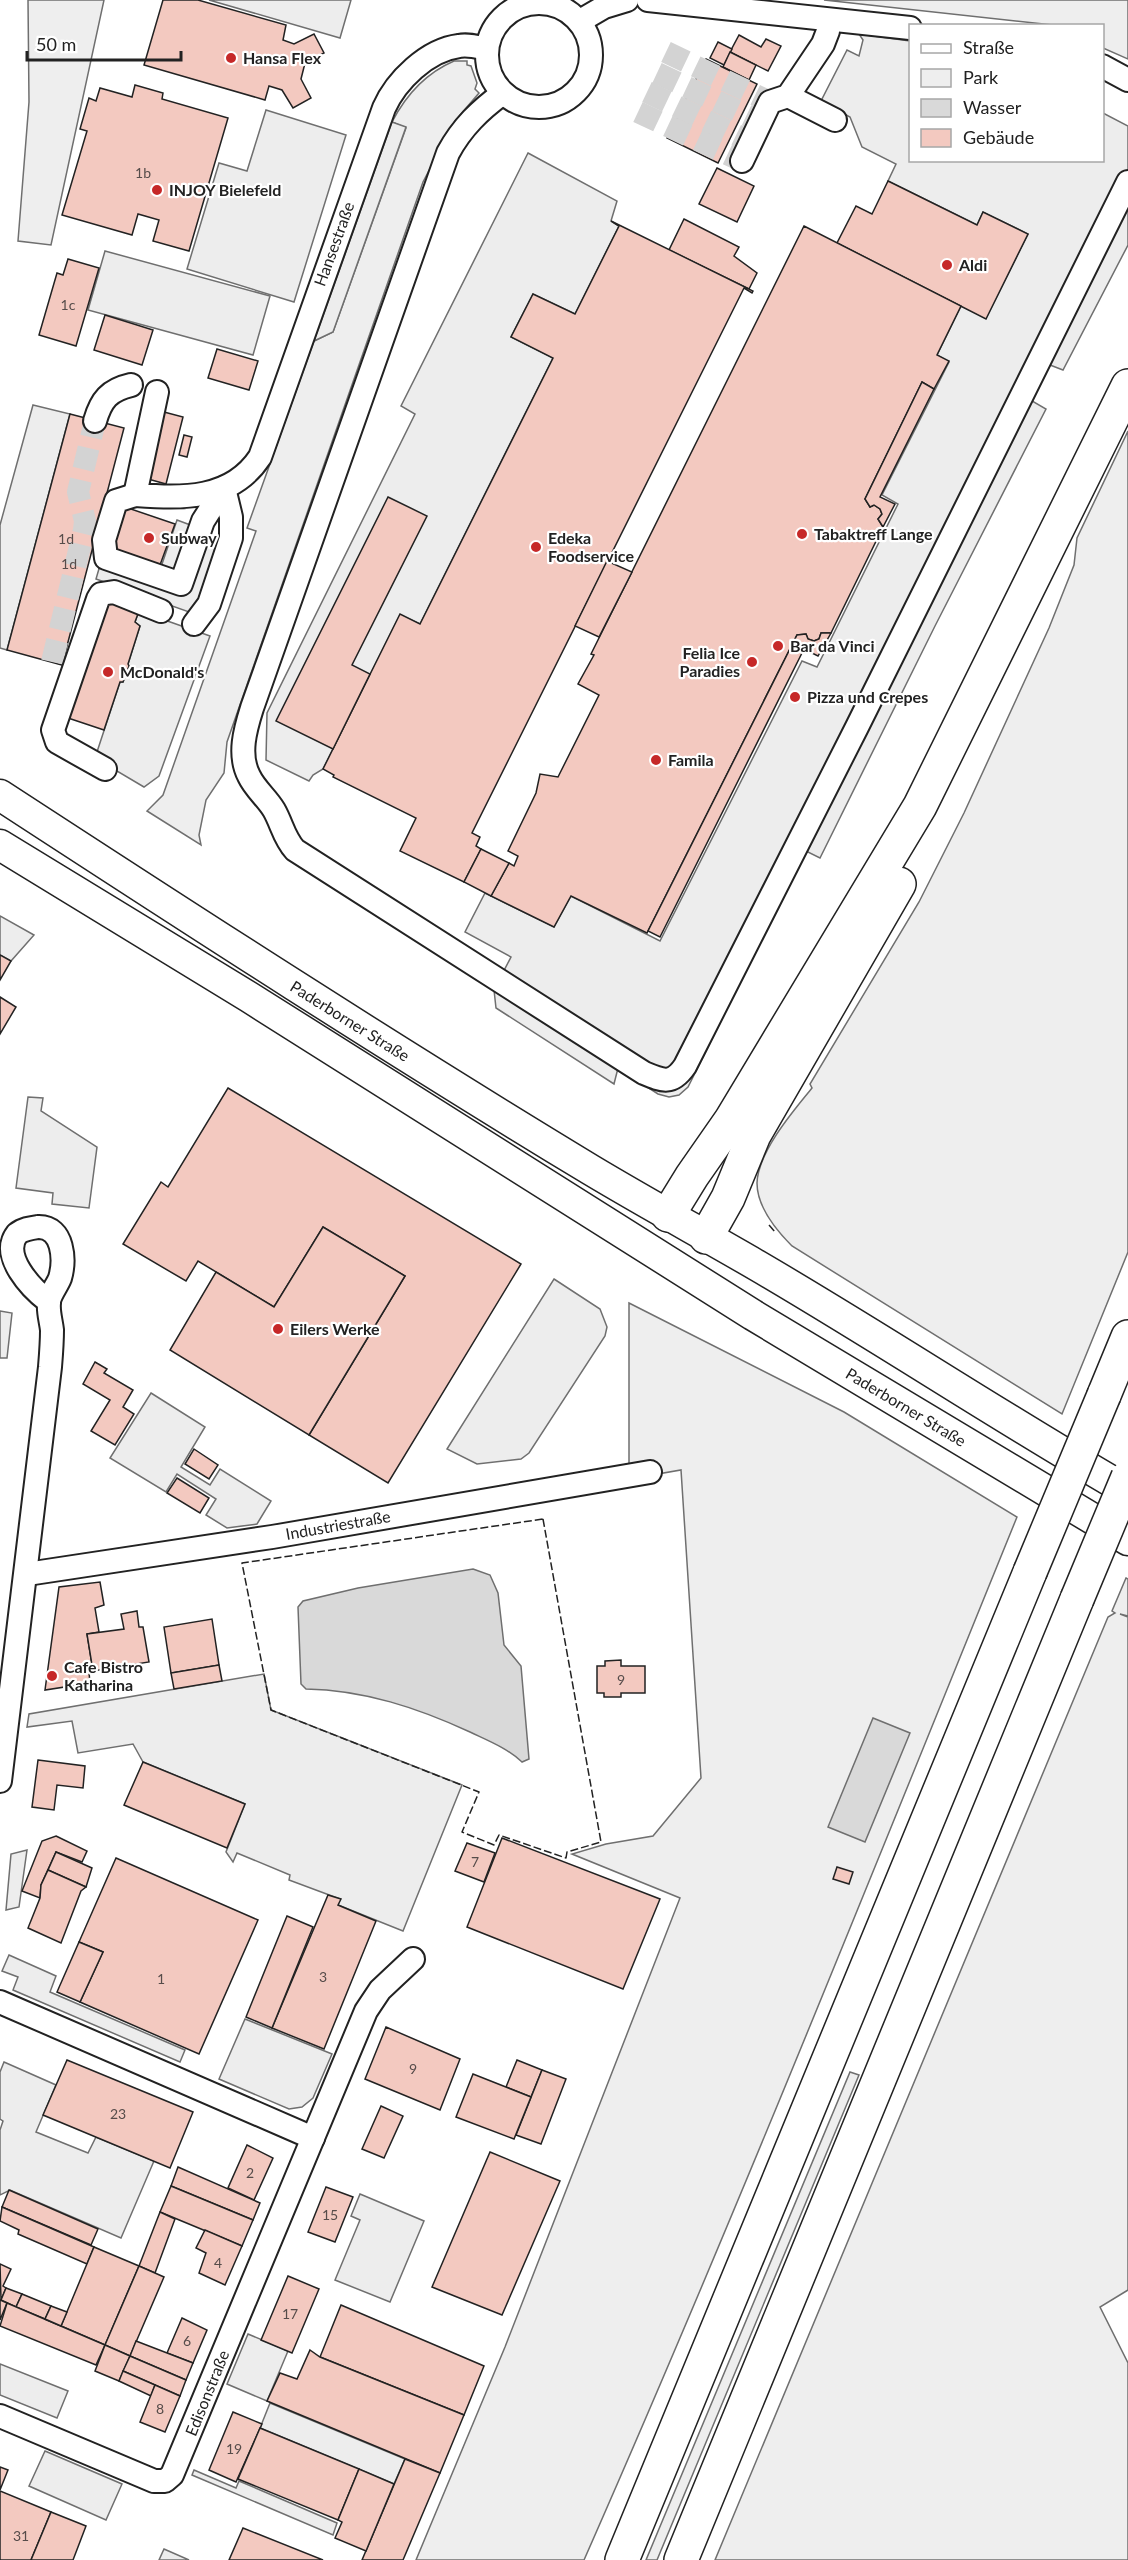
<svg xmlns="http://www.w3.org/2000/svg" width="1128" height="2560" font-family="Lato,sans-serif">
	<rect width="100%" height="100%" fill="#fff"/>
	<g fill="#eee" stroke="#6f6f6f" stroke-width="1.5">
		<polygon points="28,0 104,0 51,245 18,241 29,102"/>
		<polygon points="824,0 1128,0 1128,59 1103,48 1102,26 1053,25"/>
		<path d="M454 61H467V65L471 66 477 83 475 89 479 93 455 121 423 182 227 742 224 773 206 800 199 835 201 845 147 811 163 795 256 531 247 528 314 341 333 332 406 128 392 122C406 95 426 73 454 61Z"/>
		<path d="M1128 431V1252L1062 1414 792 1246C776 1230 757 1206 757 1183 758 1152 793 1111 812 1088L810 1084 919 902 964 813 1049 628 1074 565 1077 538Z"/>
		<path d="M629 1303 844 1412 1017 1517C875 1866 736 2215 584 2560H416L505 2347 680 1898 572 1854 606 1844 653 1836 701 1778 681 1470 629 1479Z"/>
		<polygon points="1126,1578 1128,1579 1128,1616 1120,1614 1128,1617 1128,2290 1100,2307 1128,2363 1128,2560 715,2560 1108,1617 1115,1613 1112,1611"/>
		<polygon points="850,2072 859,2075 657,2560 646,2560"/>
	</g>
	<g fill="#ededed" stroke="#6f6f6f" stroke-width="1.5">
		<polygon points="209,0 351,0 340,38"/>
		<polygon points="859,34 910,41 910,160 1102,160 1103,113 1128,126 1128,245 1063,370 1050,365 1032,401 1046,409 935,626 820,858 806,851 688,1087 679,1095 669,1097 658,1094 618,1068 614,1084 496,1008 494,990 511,957 465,932 485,893 554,927 571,896 660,941 802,661 817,667 898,504 882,495 949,362 937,355 961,306 986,318 1028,234 983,212 977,225 888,181 896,164 862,147 850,117 821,101 847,50 859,56 863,40"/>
		<polygon points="266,110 346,135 294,302 187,269 219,163 247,171"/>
		<polygon points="392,122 406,127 333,332 314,341"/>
		<polygon points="528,153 617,201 611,221 619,226 575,314 533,294 511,337 553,358 420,624 400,615 323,769 313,775 309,781 266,760 267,713 415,414 401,406"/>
		<polygon points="105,251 270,296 253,355 88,310"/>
		<polygon points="33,405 70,414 7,650 0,648 0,525"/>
		<polygon points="177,520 193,526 218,547 195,608 189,612 96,579 105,548 161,567"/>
		<polygon points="139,611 210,636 159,776 144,787 95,758 120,682 123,682 129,666 128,664 140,626 135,622"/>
		<polygon points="0,916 34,935 11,961 0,955"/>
		<polygon points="28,1097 43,1098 41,1111 97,1147 89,1208 52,1204 53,1193 16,1188"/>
		<polygon points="554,1279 600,1309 607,1327 605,1336 529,1453 521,1459 477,1464 447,1449"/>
		<polygon points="0,1311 12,1313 7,1358 0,1358"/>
		<polygon points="151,1393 205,1427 181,1467 210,1485 220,1469 271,1501 257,1524 227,1528 206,1515 216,1499 177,1474 166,1492 110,1458"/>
		<polygon points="264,1674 271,1710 462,1785 403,1931 338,1905 340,1899 289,1880 290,1875 237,1853 233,1862 226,1852 245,1804 143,1762 133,1744 78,1753 72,1721 27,1727 29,1714"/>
		<polygon points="27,1850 19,1907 6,1910 11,1854"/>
		<polygon points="9,1955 56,1976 50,1992 185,2050 180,2062 13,1990 18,1977 2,1971"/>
		<polygon points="245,2019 332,2054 313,2098 302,2107 289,2109 219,2079"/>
		<polygon points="4,2062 56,2085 36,2132 88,2153 96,2137 154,2161 121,2238 10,2190 0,2195 0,2130 3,2121 0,2119 0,2072"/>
		<polygon points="360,2194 424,2221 390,2302 335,2280 360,2220 351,2216"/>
		<polygon points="248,2334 288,2351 267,2401 227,2384"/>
		<polygon points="0,2364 68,2391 57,2418 0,2395"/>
		<polygon points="270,2403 405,2459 394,2484 260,2428"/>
		<polygon points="45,2451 122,2484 106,2520 29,2486"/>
		<polygon points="194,2470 236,2488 239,2481 337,2523 333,2535 192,2475"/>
		<polygon points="164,2549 189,2560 159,2560"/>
	</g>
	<g fill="#d9d9d9" stroke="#6f6f6f" stroke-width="1.5">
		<path d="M473 1569 490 1575 498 1593 504 1645 521 1666 529 1759 522 1762C507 1748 489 1741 470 1732 418 1708 364 1690 306 1689L301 1684 298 1607 303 1601 358 1588Z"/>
		<polygon points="873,1718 910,1733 865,1842 828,1827"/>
	</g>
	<g fill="#f3c9c0" stroke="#222" stroke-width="1.5">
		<polygon points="163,0 198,0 286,25 283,40 294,44 314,34 324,53 305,63 301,79 311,98 293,108 282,90 269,86 265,100 144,65"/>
		<polygon points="739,35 761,47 766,39 781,46 768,71 730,52"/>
		<polygon points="718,42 732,49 724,65 710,58"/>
		<polygon points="730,52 756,65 749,80 723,67"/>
		<polygon points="706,59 757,84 718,163 667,138"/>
		<polygon points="135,85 163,93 162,99 228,118 189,251 153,241 159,220 138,214 132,235 62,215 87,131 80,129 89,98 96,101 100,88 132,97"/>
		<polygon points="717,168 754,186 737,222 699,204"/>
		<polygon points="888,181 977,225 983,212 1028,234 986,319 837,243 856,206 872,214"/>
		<polygon points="684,219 739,247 734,256 757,273 749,289 669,250"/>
		<polygon points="611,221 753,291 752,293 744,288 472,833 480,837 476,846 481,849 464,882 400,851 416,818 333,777 334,775 323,769 400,614 420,624 553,358 511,337 533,294 575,314 619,226"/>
		<polygon points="804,226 961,306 937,355 949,361 934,389 922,382 865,499 870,507 874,505 880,509 882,514 878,519 883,527 831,633 821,633 819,639 814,641 808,639 806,634 797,635 647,933 571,896 554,927 491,896 509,863 514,866 518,856 508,851 536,793 540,774 558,777 599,695 578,684 594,655 591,654"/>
		<polygon points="68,259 99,268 76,346 39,335 57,273 63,275"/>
		<polygon points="105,315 153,330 142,365 94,350"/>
		<polygon points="217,349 258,361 249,390 208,378"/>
		<polygon points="922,382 934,389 880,497 895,504 883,527 878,519 882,514 880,509 874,505 870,507 865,499"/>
		<polygon points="164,412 183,417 166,484 148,479"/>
		<polygon points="70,414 124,428 62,665 7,650"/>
		<polygon points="184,435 192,437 187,457 179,455"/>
		<polygon points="388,497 427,516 352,665 370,674 333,749 276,721"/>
		<polygon points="125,507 175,524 160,565 110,547"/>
		<polygon points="607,561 632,572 599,637 575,626"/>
		<polygon points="109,600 139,611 135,622 140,626 128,664 129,666 123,682 120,682 104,730 68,718"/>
		<polygon points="821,633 831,633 818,656 804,649 660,937 648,931 797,635 806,634 808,639 814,641 819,639"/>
		<polygon points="481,849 509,863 491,896 464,882"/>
		<polygon points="0,955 11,961 0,980"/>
		<polygon points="0,997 16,1007 0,1034"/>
		<polygon points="228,1088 521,1264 388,1483 309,1435 405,1276 323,1227 274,1307 198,1261 186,1281 123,1244 161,1182 168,1187"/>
		<polygon points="323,1227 405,1276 309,1435 170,1350 216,1272 274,1307"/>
		<polygon points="95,1362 107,1369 104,1373 133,1390 123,1407 134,1414 115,1445 91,1431 110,1400 83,1384"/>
		<polygon points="194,1449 218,1465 209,1479 185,1464"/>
		<polygon points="177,1478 209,1498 200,1513 167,1493"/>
		<polygon points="100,1582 104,1605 95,1608 99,1632 87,1634 93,1671 89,1672 90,1683 45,1690 59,1587"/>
		<polygon points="137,1611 139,1627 143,1627 149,1662 93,1671 87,1634 124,1629 121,1614"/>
		<polygon points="212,1619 219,1665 171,1673 164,1627"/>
		<polygon points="621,1660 621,1666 645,1666 645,1693 621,1693 621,1697 604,1697 604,1693 597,1693 597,1666 605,1666 605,1661"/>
		<polygon points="219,1665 222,1681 174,1689 171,1673"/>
		<polygon points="38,1760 85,1766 83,1788 57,1785 54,1810 32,1807"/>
		<polygon points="143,1762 245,1804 227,1848 124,1805"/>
		<polygon points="56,1836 87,1851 82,1862 56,1852 41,1885 40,1898 22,1891 42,1841"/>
		<polygon points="502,1838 660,1899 623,1989 467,1927"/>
		<polygon points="467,1843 495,1853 484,1882 455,1871"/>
		<polygon points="56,1852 92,1868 86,1887 48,1870"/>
		<polygon points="116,1858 258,1920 199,2054 80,2002 103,1952 79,1942"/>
		<polygon points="837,1867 853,1872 849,1884 833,1879"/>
		<polygon points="48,1870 86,1887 81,1891 61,1943 28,1928 40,1898 41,1885"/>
		<polygon points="328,1895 341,1899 338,1905 376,1921 324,2049 272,2028"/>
		<polygon points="287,1916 313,1927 272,2028 246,2017"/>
		<polygon points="79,1942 103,1952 80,2002 57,1992"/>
		<polygon points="386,2027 460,2059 440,2110 365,2079"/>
		<polygon points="67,2060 193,2112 170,2168 43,2115"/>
		<polygon points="517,2060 542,2070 531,2097 506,2087"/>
		<polygon points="542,2070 566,2079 541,2144 516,2135"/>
		<polygon points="473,2074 531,2097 514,2139 456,2117"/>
		<polygon points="381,2106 403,2116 384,2158 362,2149"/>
		<polygon points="247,2145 273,2158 254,2200 228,2188"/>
		<polygon points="490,2152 560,2181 502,2315 432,2287"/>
		<polygon points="178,2167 260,2203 253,2220 171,2186"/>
		<polygon points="171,2186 253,2220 242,2246 160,2212"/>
		<polygon points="326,2187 353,2197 335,2242 308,2232"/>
		<polygon points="9,2190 98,2229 91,2245 2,2207"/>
		<polygon points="2,2207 94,2247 87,2264 18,2234 19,2230 0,2221"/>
		<polygon points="160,2212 175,2219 155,2273 139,2266"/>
		<polygon points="205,2230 242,2246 225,2285 199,2273 206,2253 196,2248"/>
		<polygon points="94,2247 139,2266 105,2345 61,2326"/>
		<polygon points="0,2264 11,2269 3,2286 6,2288 1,2300"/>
		<polygon points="139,2266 164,2277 130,2356 105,2345"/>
		<polygon points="288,2276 319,2289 292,2353 261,2340"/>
		<polygon points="6,2288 22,2294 16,2307 1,2300"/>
		<polygon points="22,2294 51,2306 45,2319 16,2307"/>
		<polygon points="0,2300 7,2303 0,2320"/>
		<polygon points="7,2303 105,2345 96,2365 0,2326"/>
		<polygon points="341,2305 484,2366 464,2415 320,2357"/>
		<polygon points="51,2306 67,2312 61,2326 45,2319"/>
		<polygon points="182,2318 207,2330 193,2363 167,2353"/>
		<polygon points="136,2341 193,2363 186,2380 130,2356"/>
		<polygon points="105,2345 130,2356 119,2381 95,2371"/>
		<polygon points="310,2350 320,2357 464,2415 440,2473 267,2401 280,2373 297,2379"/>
		<polygon points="130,2356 186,2380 180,2396 123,2371"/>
		<polygon points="123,2371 155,2385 151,2396 119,2381"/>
		<polygon points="155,2385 180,2396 165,2432 140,2422"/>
		<polygon points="233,2412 262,2424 236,2482 209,2470"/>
		<polygon points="260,2428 359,2469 338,2520 238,2479"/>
		<polygon points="405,2459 440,2473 403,2560 362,2560"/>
		<polygon points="0,2467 8,2470 0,2490"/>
		<polygon points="359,2469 394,2484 366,2551 335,2538 342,2522 338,2520"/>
		<polygon points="0,2491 51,2512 31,2560 0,2560"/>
		<polygon points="51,2512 86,2526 73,2560 31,2560"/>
		<polygon points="243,2528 323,2560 229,2560"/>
	</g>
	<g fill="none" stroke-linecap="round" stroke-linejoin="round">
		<g stroke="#d3d3d3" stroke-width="22" stroke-dasharray="22 11" stroke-linecap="butt">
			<polyline points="666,52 770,102"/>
			<polyline points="657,73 761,122"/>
			<polyline points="647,92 751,142"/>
			<polyline points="638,112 742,161"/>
			<polyline points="52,662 84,530 85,521 78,492 95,421"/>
		</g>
		<defs>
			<g id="minor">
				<polyline points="648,0 910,28"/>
				<circle cx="539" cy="55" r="52"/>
				<polyline points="580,21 604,7 627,0"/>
				<polyline points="1102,66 1128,80"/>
				<path d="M503 93C480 110 462 127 448 153L252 708C245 730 238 755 249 776 255 789 267 798 274 810 282 824 284 838 295 850L644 1073C663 1081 672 1085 685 1066L857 727 1128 182"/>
				<polyline points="788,96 835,120"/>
				<polyline points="742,161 770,102 788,96 823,44 828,31 829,20"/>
				<path d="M157 392 135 495C182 498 231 501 260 457L384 108C396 81 427 50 459 46 468 44 478 47 487 49"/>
				<path d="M95 421C101 400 109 390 131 385"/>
				<polyline points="135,495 116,501 104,540 106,558 181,584 203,521 224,488"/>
				<polyline points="194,624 209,604 231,538 231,517 224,488"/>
				<polyline points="105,769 57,742 53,730 98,599 101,594 114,592 161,611"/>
				<polyline points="27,1574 272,1537 650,1472"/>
				<path d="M0 1781 50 1367C51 1355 52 1342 52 1330 51 1321 48 1312 49 1303 49 1295 57 1286 60 1278 65 1261 64 1226 38 1227 31 1228 23 1229 17 1234 0 1256 32 1289 48 1301"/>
				<polyline points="0,2002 313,2138"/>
				<polyline points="0,2416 154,2481 165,2481 172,2475 366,2011 380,1990 413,1959"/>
			</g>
			<g id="major">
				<path d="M0 795C195 922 391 1049 591 1170 646 1203 703 1234 758 1266 883 1339 1003 1419 1128 1491"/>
				<polyline points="0,845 249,997 753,1315 1128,1540"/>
			</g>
			<g id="highway">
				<polyline points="668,1215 692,1176 731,1120 920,806 1128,386"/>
				<polyline points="706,1237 728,1198 754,1135 899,884"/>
				<polyline points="1104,1395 1128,1337"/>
				<polyline points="622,2560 1030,1572"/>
				<polyline points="681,2560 1077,1599"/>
			</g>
		</defs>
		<use href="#minor" stroke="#222" stroke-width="26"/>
		<use href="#major" stroke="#222" stroke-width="33"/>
		<use href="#highway" stroke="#222" stroke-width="36"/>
		<use href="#minor" stroke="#fff" stroke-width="22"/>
		<use href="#major" stroke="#fff" stroke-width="30"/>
		<use href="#highway" stroke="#fff" stroke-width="33"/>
		<defs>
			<g id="highway-bridge">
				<polyline points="1030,1572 1104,1395"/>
				<polyline points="1077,1599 1128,1477"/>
			</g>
		</defs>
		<use href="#highway-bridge" stroke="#222" stroke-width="36" stroke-linecap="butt"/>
		<use href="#highway-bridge" stroke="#fff" stroke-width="33"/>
		<g stroke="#222" stroke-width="1.5" stroke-dasharray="8 3" stroke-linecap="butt">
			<polyline points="769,1225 775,1232"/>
			<polygon points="543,1519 601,1842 567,1852 566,1858 499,1835 494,1845 462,1832 479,1792 271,1710 242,1563"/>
		</g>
	</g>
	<g fill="#c62828" stroke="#fff" stroke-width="2">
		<circle cx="231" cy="58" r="6"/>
		<circle cx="157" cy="190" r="6"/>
		<circle cx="947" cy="265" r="6"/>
		<circle cx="802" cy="534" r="6"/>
		<circle cx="149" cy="538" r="6"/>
		<circle cx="536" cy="547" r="6"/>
		<circle cx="778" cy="646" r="6"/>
		<circle cx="752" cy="662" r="6"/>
		<circle cx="108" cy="672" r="6"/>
		<circle cx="795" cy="697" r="6"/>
		<circle cx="656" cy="760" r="6"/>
		<circle cx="278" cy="1329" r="6"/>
		<circle cx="52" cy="1676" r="6"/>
	</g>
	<g text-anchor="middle" stroke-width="4.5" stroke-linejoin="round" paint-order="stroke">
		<g font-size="14" fill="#564c4a">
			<text x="143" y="178">1b</text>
			<text x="68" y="310">1c</text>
			<text x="66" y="544">1d</text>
			<text x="69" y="569">1d</text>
			<text x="621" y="1685">9</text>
			<text x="475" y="1867">7</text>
			<text x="323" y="1982">3</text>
			<text x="161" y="1984">1</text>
			<text x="413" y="2074">9</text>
			<text x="118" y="2119">23</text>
			<text x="250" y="2178">2</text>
			<text x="330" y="2220">15</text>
			<text x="218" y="2268">4</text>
			<text x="290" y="2319">17</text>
			<text x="187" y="2346">6</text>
			<text x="160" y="2414">8</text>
			<text x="234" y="2454">19</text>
			<text x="21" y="2541">31</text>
		</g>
		<g font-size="16" font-weight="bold" fill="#222" stroke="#fff" text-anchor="start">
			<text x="243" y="64">Hansa Flex</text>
			<text x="169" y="196">INJOY Bielefeld</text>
			<text x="959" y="271">Aldi</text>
			<text x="814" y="540">Tabaktreff Lange</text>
			<text x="161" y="544">Subway</text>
			<text x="548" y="544">Edeka<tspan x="548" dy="18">Foodservice</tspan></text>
			<text x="790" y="652">Bar da Vinci</text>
			<text x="740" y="659" text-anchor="end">Felia Ice<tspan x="740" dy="18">Paradies</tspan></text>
			<text x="120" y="678">McDonald's</text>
			<text x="807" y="703">Pizza und Crepes</text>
			<text x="668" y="766">Famila</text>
			<text x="290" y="1335">Eilers Werke</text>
			<text x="64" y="1673">Cafe Bistro<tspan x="64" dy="18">Katharina</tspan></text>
		</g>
		<g font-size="16" fill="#222" stroke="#fff">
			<text transform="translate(334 244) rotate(-70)" y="6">Hansestraße</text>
			<text transform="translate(350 1021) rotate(32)" y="6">Paderborner Straße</text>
			<text transform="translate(906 1407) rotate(31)" y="6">Paderborner Straße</text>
			<text transform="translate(338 1525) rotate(-10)" y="6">Industriestraße</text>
			<text transform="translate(207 2393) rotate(-68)" y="6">Edisonstraße</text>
		</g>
	</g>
	<rect x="909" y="24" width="195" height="138" fill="#ffffff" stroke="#a7a7a7" stroke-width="1.5"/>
	<rect x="921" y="44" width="30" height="9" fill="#ffffff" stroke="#a7a7a7" stroke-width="1.5"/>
	<text x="963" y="54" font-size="18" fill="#222222">Straße</text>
	<rect x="921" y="69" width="30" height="18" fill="#eeeeee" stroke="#a7a7a7" stroke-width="1.5"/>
	<text x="963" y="84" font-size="18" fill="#222222">Park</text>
	<rect x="921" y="99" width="30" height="18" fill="#d9d9d9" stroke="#a7a7a7" stroke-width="1.5"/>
	<text x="963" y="114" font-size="18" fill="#222222">Wasser</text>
	<rect x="921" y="129" width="30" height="18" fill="#f3c9c0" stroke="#a7a7a7" stroke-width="1.5"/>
	<text x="963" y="144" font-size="18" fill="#222222">Gebäude</text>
	<path d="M27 51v9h154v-9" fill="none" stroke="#222222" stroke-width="3"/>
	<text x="36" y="51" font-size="18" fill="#222222" stroke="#ffffff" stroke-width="4.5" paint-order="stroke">50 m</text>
</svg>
